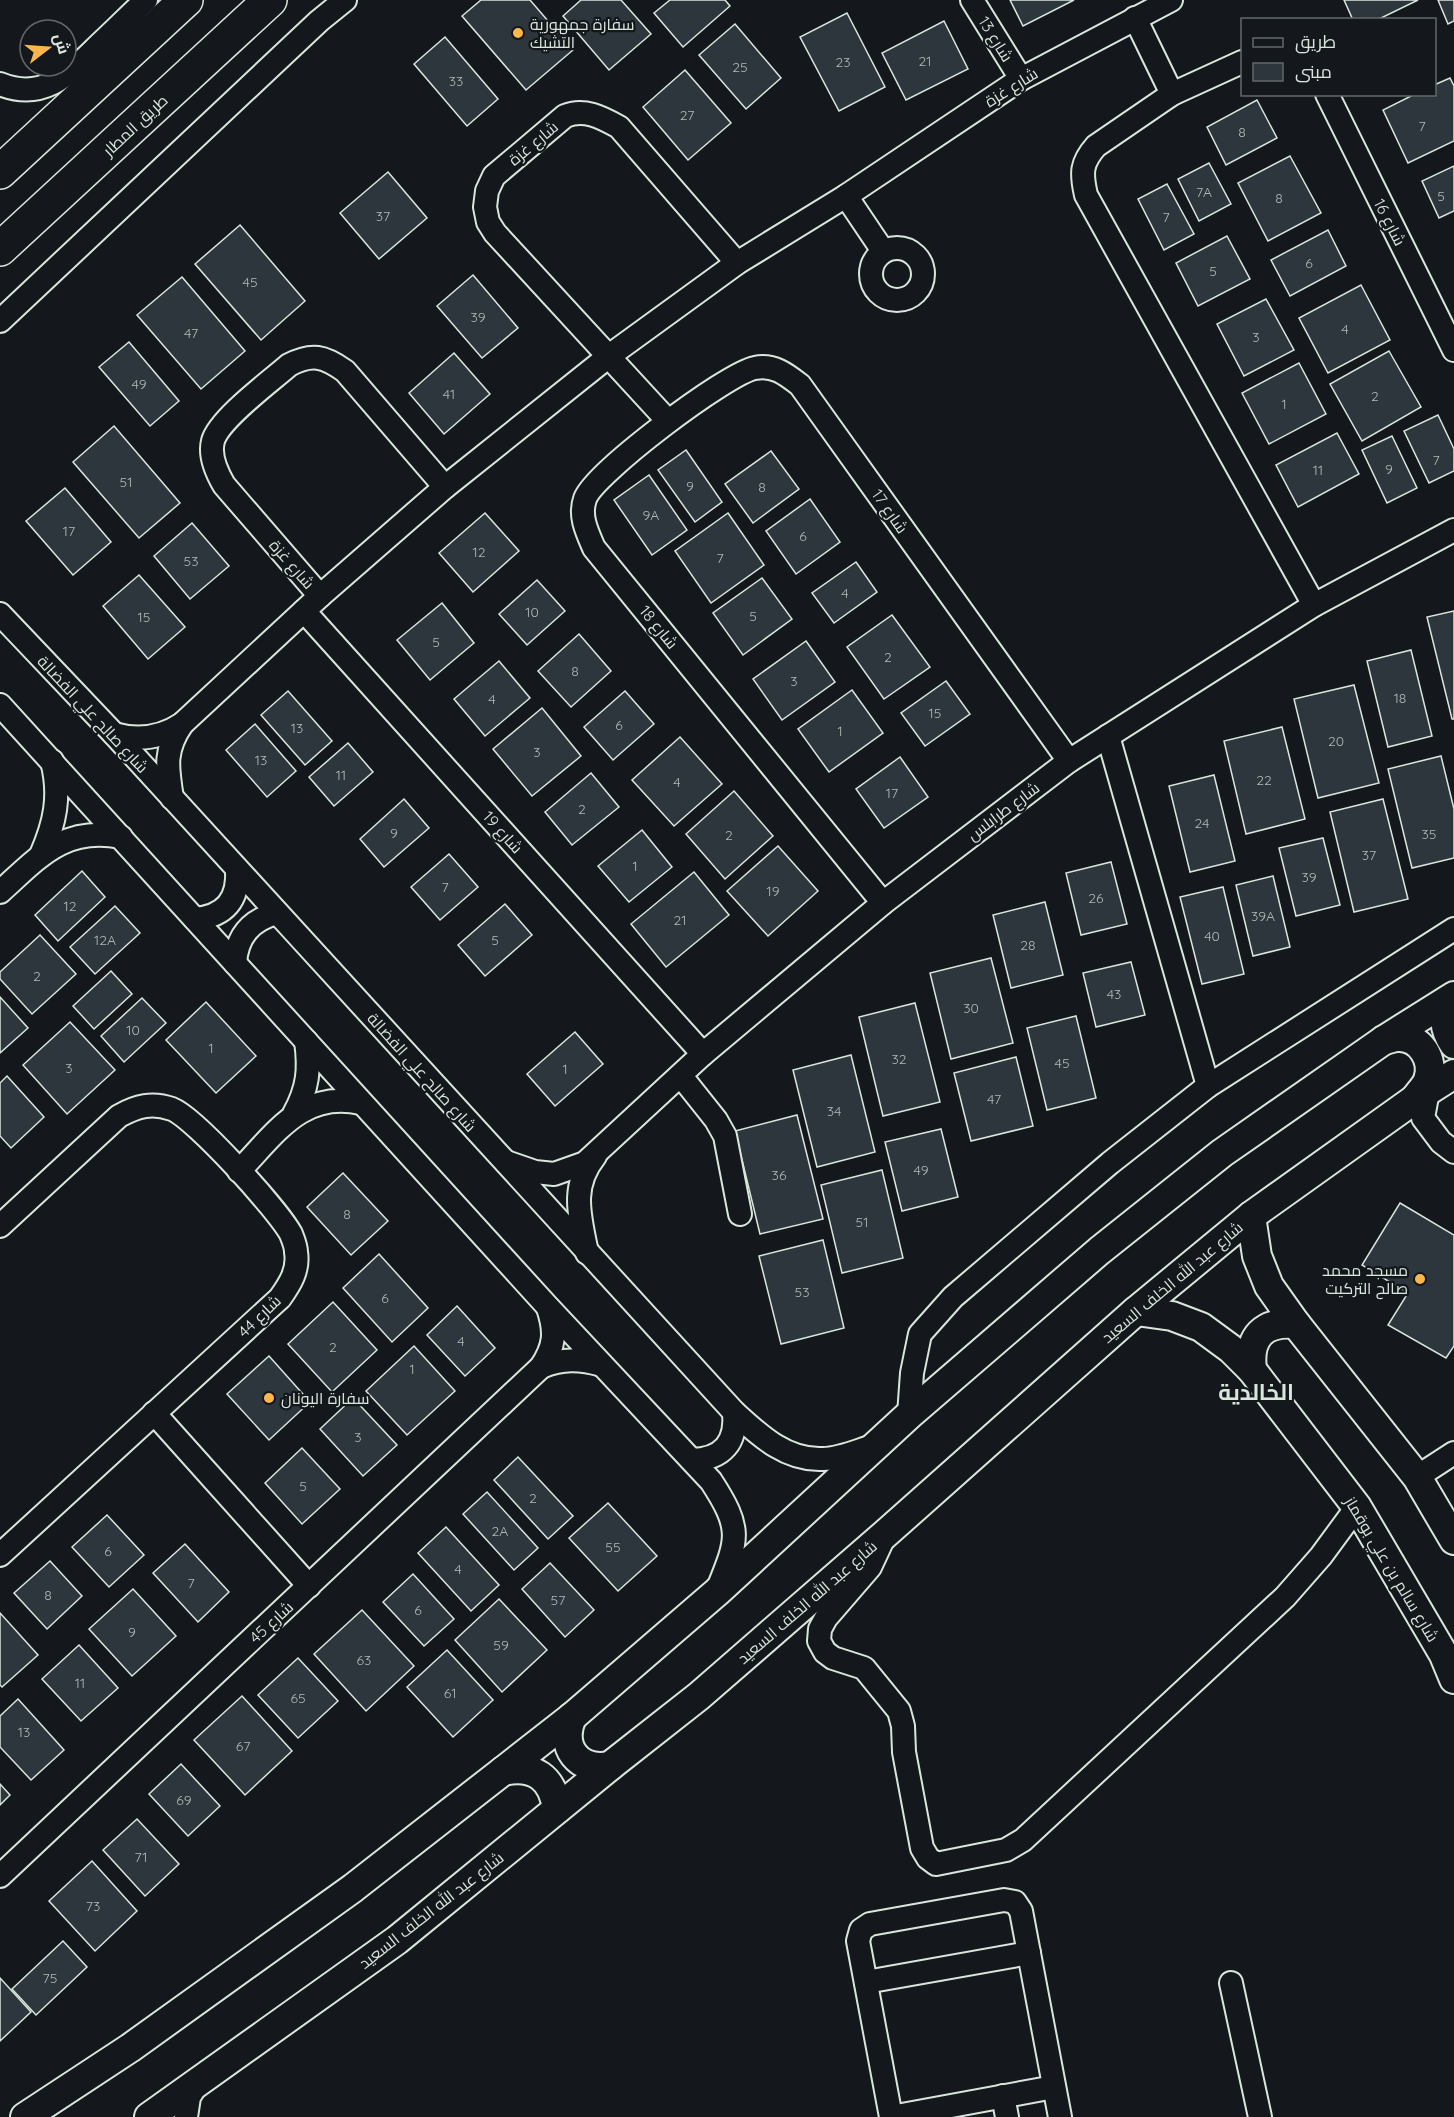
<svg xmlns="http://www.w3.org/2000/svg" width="1454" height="2117" font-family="Quicksand,Cairo,sans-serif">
	<rect width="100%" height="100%" fill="#14181c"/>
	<g fill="#2c363c" stroke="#d8e6dc" stroke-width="1.5">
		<polygon points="481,0 530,0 573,50 526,90 462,16"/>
		<polygon points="581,0 621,0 651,34 609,70 563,16"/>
		<polygon points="670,0 725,0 730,6 683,47 654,13"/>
		<polygon points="1010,0 1074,0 1023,26"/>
		<polygon points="1344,0 1418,0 1377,20 1353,20"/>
		<polygon points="1438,0 1454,0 1454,21 1448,24"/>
		<polygon points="847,13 885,87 839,111 800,37"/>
		<polygon points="944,21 968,69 906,100 882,53"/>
		<polygon points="735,24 781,78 746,109 699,55"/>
		<polygon points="445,37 498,99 467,126 414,64"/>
		<polygon points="685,70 731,123 688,160 643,107"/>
		<polygon points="1450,78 1454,86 1454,141 1408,163 1383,110 1415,94 1434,94 1434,85"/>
		<polygon points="1257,100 1277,138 1226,165 1207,127"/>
		<polygon points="1290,156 1321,213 1268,241 1238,183"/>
		<polygon points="1209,163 1231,204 1199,221 1178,179"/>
		<polygon points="1454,166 1454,211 1439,218 1422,181"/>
		<polygon points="388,172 427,218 379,259 340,213"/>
		<polygon points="1167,184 1194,234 1164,250 1138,199"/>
		<polygon points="240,225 305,301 261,340 195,264"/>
		<polygon points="1328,230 1346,266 1290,296 1271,260"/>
		<polygon points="1227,236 1250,279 1198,306 1176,263"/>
		<polygon points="473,275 518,328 482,358 437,306"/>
		<polygon points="182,277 245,351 201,389 137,315"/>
		<polygon points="1361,285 1390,340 1328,373 1299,318"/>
		<polygon points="1266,299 1294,350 1244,376 1217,324"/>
		<polygon points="129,342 179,401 150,426 99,367"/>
		<polygon points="1389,351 1421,407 1362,441 1330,384"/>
		<polygon points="454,353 490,394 444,434 409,393"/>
		<polygon points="1299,363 1326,414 1269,444 1242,393"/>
		<polygon points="1438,415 1454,449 1454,471 1429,483 1404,431"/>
		<polygon points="114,426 180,503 139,538 73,462"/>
		<polygon points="1337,433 1359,474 1298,507 1276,465"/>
		<polygon points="1392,436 1417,488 1387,503 1362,450"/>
		<polygon points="686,450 722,502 695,522 658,470"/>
		<polygon points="771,451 799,489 753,523 725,484"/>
		<polygon points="649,475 687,530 652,555 614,500"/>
		<polygon points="65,488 111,542 73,575 26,521"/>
		<polygon points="810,499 840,542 796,574 766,531"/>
		<polygon points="485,513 519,551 473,592 439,553"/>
		<polygon points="728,513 764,565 711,603 675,551"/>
		<polygon points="192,523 229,566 190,599 154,556"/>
		<polygon points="856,562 877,592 834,623 812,593"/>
		<polygon points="139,575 185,627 148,659 103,606"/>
		<polygon points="762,578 792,619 743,655 713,613"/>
		<polygon points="537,580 565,611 527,645 499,614"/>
		<polygon points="442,603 474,643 430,680 397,640"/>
		<polygon points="1454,611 1454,719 1452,719 1427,617"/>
		<polygon points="892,615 930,667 884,699 847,647"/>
		<polygon points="579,634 611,671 571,707 538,671"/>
		<polygon points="806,641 835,682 782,720 753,679"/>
		<polygon points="1411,650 1432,736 1388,747 1367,661"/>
		<polygon points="499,661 530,698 485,736 454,699"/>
		<polygon points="946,681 970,714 925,746 901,713"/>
		<polygon points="1354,685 1379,783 1318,798 1294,699"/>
		<polygon points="852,690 883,733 829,772 798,729"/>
		<polygon points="288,691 332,741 305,765 261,715"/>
		<polygon points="625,691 654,724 613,760 584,727"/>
		<polygon points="542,708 581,756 532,796 493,749"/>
		<polygon points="255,724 296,771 267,797 226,750"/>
		<polygon points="1282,727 1305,819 1246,834 1224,741"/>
		<polygon points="680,737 722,784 674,826 632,780"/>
		<polygon points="348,743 373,772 334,806 309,777"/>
		<polygon points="1441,756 1454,809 1454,858 1412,868 1388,769"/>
		<polygon points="900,757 928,797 884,828 856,789"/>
		<polygon points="591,773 619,807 572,845 545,812"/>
		<polygon points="1214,775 1235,861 1190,872 1169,786"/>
		<polygon points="734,791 773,836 725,879 686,834"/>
		<polygon points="404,799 429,828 384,867 360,839"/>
		<polygon points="1383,799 1408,899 1354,912 1330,812"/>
		<polygon points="642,830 672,867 629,902 598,866"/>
		<polygon points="1323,838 1340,905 1296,916 1279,848"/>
		<polygon points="778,846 818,891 768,936 727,891"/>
		<polygon points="449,854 478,887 440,920 411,887"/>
		<polygon points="1111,862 1127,924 1081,935 1066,873"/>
		<polygon points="82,871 105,897 58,941 35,915"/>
		<polygon points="694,872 729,915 666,967 631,924"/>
		<polygon points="1273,876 1290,947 1253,956 1236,885"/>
		<polygon points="1223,887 1244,974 1202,984 1180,897"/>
		<polygon points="1045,902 1063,975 1011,988 993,915"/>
		<polygon points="505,904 532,935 485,976 458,945"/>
		<polygon points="115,906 140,933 95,974 70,947"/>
		<polygon points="40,935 76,974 32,1014 0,979 0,972"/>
		<polygon points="991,958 1013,1043 951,1059 930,973"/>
		<polygon points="1131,962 1145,1015 1096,1027 1083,973"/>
		<polygon points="111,971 132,994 94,1029 73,1006"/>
		<polygon points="0,997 28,1028 0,1053"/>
		<polygon points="142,998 166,1023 124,1062 101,1036"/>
		<polygon points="206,1002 256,1056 216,1093 166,1040"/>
		<polygon points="915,1003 940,1102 883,1116 859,1017"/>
		<polygon points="1076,1016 1096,1098 1047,1110 1027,1028"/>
		<polygon points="70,1022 115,1070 67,1114 23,1065"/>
		<polygon points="575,1032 603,1064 555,1106 527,1074"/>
		<polygon points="851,1055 875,1152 817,1167 793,1070"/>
		<polygon points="1016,1057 1033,1126 971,1141 954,1073"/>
		<polygon points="7,1076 44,1117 11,1148 0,1136 0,1083"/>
		<polygon points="797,1115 823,1219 760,1234 735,1131"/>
		<polygon points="941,1129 958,1197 902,1211 885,1142"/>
		<polygon points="882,1170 903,1258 842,1273 821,1185"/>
		<polygon points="343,1173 388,1221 351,1255 307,1207"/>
		<polygon points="1400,1203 1454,1235 1454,1346 1446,1358 1388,1325 1408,1293 1362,1265"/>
		<polygon points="823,1240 844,1328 781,1344 759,1256"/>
		<polygon points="379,1254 428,1308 392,1342 343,1288"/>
		<polygon points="333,1302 377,1350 332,1392 288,1344"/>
		<polygon points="457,1306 495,1348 465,1376 427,1335"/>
		<polygon points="414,1346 455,1391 407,1435 366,1391"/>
		<polygon points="269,1356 310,1402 269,1440 227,1394"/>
		<polygon points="353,1398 397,1445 363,1476 320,1429"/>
		<polygon points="302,1448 340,1489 302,1524 265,1483"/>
		<polygon points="518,1457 573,1516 548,1539 494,1480"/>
		<polygon points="487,1492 538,1548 514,1570 463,1514"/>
		<polygon points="608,1503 657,1556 618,1591 569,1538"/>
		<polygon points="107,1515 144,1555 109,1587 72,1547"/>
		<polygon points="446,1527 499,1585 471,1611 418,1553"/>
		<polygon points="185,1544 229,1592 198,1622 153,1573"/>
		<polygon points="50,1561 82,1596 47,1629 14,1593"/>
		<polygon points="550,1563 594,1610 565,1637 522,1589"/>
		<polygon points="413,1574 454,1619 424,1646 383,1602"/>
		<polygon points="133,1589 176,1636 132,1676 89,1629"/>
		<polygon points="499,1599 547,1650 502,1692 455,1640"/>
		<polygon points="362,1610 414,1666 366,1711 314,1654"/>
		<polygon points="0,1613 38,1655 2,1687 0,1685"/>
		<polygon points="79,1645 118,1688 81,1721 42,1679"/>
		<polygon points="447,1650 493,1700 453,1737 407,1687"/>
		<polygon points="298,1658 338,1701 298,1738 258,1695"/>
		<polygon points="242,1696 292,1751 245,1795 194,1740"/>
		<polygon points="18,1699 64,1750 31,1780 0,1747 0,1716"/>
		<polygon points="181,1764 220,1806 188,1836 149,1794"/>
		<polygon points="0,1784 10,1795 0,1805"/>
		<polygon points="137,1819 179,1864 145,1896 103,1850"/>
		<polygon points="92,1861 137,1911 95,1951 49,1901"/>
		<polygon points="63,1941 87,1967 36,2015 12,1989"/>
		<polygon points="0,1978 31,2012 0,2041"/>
	</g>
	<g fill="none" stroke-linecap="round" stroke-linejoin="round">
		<defs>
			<g id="minor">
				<polyline points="972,0 1021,79"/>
				<polyline points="1135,18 1172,94"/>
				<path d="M1242 62 1172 94 1096 146C1081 163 1081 173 1086 195L1314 605"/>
				<path d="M0 84C44 102 70 73 99 45 115 30 130 15 146 0"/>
				<polyline points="1327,94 1454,350"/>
				<polyline points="846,196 883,251"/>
				<circle cx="897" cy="274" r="26"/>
				<polyline points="0,321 319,21 345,0"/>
				<path d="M668 421 495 233 488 222 485 207 487 191 494 176 565 116C584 108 601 117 619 127L737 263"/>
				<path d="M320 596 224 485C217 473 209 456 213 441 219 419 271 381 289 365 312 353 324 356 345 371L445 487"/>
				<polyline points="304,611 703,1054"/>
				<path d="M0 614 114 734 734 1412C759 1435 786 1461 823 1459 839 1459 857 1451 873 1446"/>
				<path d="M0 705 548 1307 711 1481C743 1530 738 1539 717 1591"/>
				<path d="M114 734C139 741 161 738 182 724L320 596 445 487 609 356 737 263 846 196 1021 79 1171 0"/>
				<polyline points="1108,736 1208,1086"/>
				<path d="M172 798C167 767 164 750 182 724"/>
				<path d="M41 855C55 823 61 796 52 761"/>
				<path d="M0 892C39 857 64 826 121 837"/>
				<path d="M883 903 594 548C587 532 579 516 585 499 593 474 727 373 755 368 773 364 786 374 800 385L1069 761"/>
				<path d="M195 919C225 916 239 900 237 869"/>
				<path d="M235 963C237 936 251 920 277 913"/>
				<polyline points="681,1076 716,1120 725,1136 740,1214"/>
				<polyline points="1428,1091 1423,1118 1441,1142 1454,1152"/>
				<path d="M294 1114C308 1088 310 1070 306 1041"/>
				<polyline points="506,1162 535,1172 554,1174 585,1163 703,1054 883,903 1069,761 1314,605 1454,530"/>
				<path d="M239 1171C275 1134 302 1090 361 1103"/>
				<path d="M0 1226 119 1116C137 1106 152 1102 172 1109 195 1118 278 1210 291 1234 293 1239 296 1246 296 1252 299 1270 290 1284 280 1298L0 1555"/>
				<path d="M587 1253C580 1217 570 1187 595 1156"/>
				<path d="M541 1367C563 1358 580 1359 602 1365"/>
				<polyline points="154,1413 309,1586"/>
				<polyline points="909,1415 912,1373 920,1334 953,1297 1110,1163 1208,1086 1454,929"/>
				<path d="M692 1460C723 1459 737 1442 734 1412"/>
				<polyline points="1417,1477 1454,1453"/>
				<polyline points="884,1537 870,1567 826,1618 820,1629 819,1641 825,1652 833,1658 864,1668 899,1711 903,1726 904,1752 922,1848 928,1858 936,1864 1006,1850 1023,1840 1285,1597 1321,1556 1357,1507"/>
				<path d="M0 1876 541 1367C555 1346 556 1332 548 1308"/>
				<polyline points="866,1982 1029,1953"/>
				<polyline points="1231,1983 1260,2117"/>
				<polyline points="1003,2096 1007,2117"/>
				<polyline points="186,2117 189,2097 197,2084"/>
				<polyline points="891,2117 858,1941 861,1930 870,1924 1004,1900 1015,1902 1021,1911 1060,2117"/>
				<polyline points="891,2117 1054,2087"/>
			</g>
			<g id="major">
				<path d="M1454 999C1441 1012 1444 1030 1454 1044"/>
				<path d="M1384 1040C1389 1039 1394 1037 1398 1037 1420 1036 1435 1060 1428 1080 1426 1086 1419 1093 1415 1099"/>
				<polyline points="1251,1216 1257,1256 1269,1286 1296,1324 1417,1477 1454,1540"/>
				<polyline points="1136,1311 1172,1316 1201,1327 1231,1349 1252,1370 1357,1507 1444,1655 1454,1679"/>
				<path d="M1252 1370C1248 1337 1263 1321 1296 1324"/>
				<path d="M572 1717C559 1747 578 1772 610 1766"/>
				<path d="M503 1771C534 1764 553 1778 557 1809"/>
				<polyline points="25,2117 130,2048 353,1888 503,1771 572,1717 717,1592 909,1415 1099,1251 1222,1153 1384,1040 1454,996"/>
				<polyline points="149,2117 397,1940 610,1766 699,1696 884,1535 1136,1311 1251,1216 1415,1099 1454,1074"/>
			</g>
			<g id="highway">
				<polyline points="0,172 186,0"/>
				<polyline points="0,249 270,0"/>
			</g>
		</defs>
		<use href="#minor" stroke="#d8e6dc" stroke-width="26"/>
		<use href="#major" stroke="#d8e6dc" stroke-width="32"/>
		<use href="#highway" stroke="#d8e6dc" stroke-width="36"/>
		<use href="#minor" stroke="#14181c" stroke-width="22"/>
		<use href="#major" stroke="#14181c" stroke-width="28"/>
		<use href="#highway" stroke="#14181c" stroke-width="33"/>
	</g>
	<g fill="#ffb74d" stroke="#14181c" stroke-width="2">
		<circle cx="518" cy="33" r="6"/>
		<circle cx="1420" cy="1279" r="6"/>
		<circle cx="269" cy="1398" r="6"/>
	</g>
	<g text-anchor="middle" stroke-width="4.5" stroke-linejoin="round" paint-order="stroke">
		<g font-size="14" fill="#adbab4">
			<text x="925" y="66">21</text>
			<text x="843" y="67">23</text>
			<text x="740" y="72">25</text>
			<text x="456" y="86">33</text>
			<text x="687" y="120">27</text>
			<text x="1422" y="131">7</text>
			<text x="1242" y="137">8</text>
			<text x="1204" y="197">7A</text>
			<text x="1441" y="201">5</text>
			<text x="1279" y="203">8</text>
			<text x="383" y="221">37</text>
			<text x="1166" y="222">7</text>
			<text x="1309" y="268">6</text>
			<text x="1213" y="276">5</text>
			<text x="250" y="287">45</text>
			<text x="478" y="322">39</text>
			<text x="1345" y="334">4</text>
			<text x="191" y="338">47</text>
			<text x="1256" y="342">3</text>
			<text x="139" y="389">49</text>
			<text x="449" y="399">41</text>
			<text x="1375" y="401">2</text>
			<text x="1284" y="409">1</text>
			<text x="1436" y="465">7</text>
			<text x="1389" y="474">9</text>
			<text x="1318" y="475">11</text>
			<text x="126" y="487">51</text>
			<text x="690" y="491">9</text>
			<text x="762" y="492">8</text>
			<text x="651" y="520">9A</text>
			<text x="69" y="536">17</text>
			<text x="803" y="541">6</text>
			<text x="479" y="557">12</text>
			<text x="720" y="563">7</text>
			<text x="191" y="566">53</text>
			<text x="845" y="598">4</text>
			<text x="532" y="617">10</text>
			<text x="753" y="621">5</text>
			<text x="144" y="622">15</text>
			<text x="436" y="647">5</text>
			<text x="888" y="662">2</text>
			<text x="575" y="676">8</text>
			<text x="794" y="686">3</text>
			<text x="1400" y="703">18</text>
			<text x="492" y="704">4</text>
			<text x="935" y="718">15</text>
			<text x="619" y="730">6</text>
			<text x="297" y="733">13</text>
			<text x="840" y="736">1</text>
			<text x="1336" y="746">20</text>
			<text x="537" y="757">3</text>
			<text x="261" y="765">13</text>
			<text x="341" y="780">11</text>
			<text x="1264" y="785">22</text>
			<text x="677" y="787">4</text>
			<text x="892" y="798">17</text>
			<text x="582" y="814">2</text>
			<text x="1202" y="828">24</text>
			<text x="394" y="838">9</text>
			<text x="1429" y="839">35</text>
			<text x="729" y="840">2</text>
			<text x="1369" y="860">37</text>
			<text x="635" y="871">1</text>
			<text x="1309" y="882">39</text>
			<text x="445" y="892">7</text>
			<text x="773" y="896">19</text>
			<text x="1096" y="903">26</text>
			<text x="70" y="911">12</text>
			<text x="1263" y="921">39A</text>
			<text x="680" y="925">21</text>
			<text x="1212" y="941">40</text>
			<text x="105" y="945">12A</text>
			<text x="495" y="945">5</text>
			<text x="1028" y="950">28</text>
			<text x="37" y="981">2</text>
			<text x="1114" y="999">43</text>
			<text x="971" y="1013">30</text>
			<text x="133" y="1035">10</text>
			<text x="211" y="1053">1</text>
			<text x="899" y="1064">32</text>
			<text x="1062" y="1068">45</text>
			<text x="69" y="1073">3</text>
			<text x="565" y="1074">1</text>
			<text x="994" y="1104">47</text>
			<text x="834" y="1116">34</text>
			<text x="921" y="1175">49</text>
			<text x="779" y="1180">36</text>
			<text x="347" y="1219">8</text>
			<text x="862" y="1227">51</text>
			<text x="802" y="1297">53</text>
			<text x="385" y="1303">6</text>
			<text x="461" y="1346">4</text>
			<text x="333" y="1352">2</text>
			<text x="412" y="1374">1</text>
			<text x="358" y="1442">3</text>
			<text x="303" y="1491">5</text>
			<text x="533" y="1503">2</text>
			<text x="500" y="1536">2A</text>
			<text x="613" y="1552">55</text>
			<text x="108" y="1556">6</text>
			<text x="458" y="1574">4</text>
			<text x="191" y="1588">7</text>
			<text x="48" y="1600">8</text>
			<text x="558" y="1605">57</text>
			<text x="418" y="1615">6</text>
			<text x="132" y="1637">9</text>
			<text x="501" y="1650">59</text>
			<text x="364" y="1665">63</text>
			<text x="80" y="1688">11</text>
			<text x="450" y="1698">61</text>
			<text x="298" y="1703">65</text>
			<text x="24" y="1737">13</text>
			<text x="243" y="1751">67</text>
			<text x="184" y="1805">69</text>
			<text x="141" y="1862">71</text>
			<text x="93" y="1911">73</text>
			<text x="50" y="1983">75</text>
		</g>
		<g font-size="16" fill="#d8e6dc" stroke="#14181c" text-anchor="start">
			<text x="530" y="30">سفارة جمهورية<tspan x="530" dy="18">التشيك</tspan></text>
			<text x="1408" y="1276" text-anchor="end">مسجد محمد<tspan x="1408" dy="18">صالح التركيت</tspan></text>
			<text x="281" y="1404">سفارة اليونان</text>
		</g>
		<g font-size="16" fill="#d8e6dc" stroke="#14181c">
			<text transform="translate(996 39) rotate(58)" y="6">شارع 13</text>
			<text transform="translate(1011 87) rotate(-32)" y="6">شارع غزة</text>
			<text transform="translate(135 125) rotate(-43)" y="6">طريق المطار</text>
			<text transform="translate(533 143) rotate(-40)" y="6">شارع غزة</text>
			<text transform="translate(1390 222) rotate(63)" y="6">شارع 16</text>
			<text transform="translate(890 511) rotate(55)" y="6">شارع 17</text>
			<text transform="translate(292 564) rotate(49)" y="6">شارع غزة</text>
			<text transform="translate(659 627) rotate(51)" y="6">شارع 18</text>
			<text transform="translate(93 714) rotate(47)" y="6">شارع صالح علي الفضالة</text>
			<text transform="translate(1003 811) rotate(-37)" y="6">شارع طرابلس</text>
			<text transform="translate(503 832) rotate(48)" y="6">شارع 19</text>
			<text transform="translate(422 1072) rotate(48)" y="6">شارع صالح علي الفضالة</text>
			<text transform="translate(1172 1282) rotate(-40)" y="6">شارع عبد الله الخلف السعيد</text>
			<text transform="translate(259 1316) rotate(-44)" y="6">شارع 44</text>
			<text transform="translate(1392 1569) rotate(59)" y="6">شارع سالم بن علي بوقماز</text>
			<text transform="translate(807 1602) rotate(-41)" y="6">شارع عبد الله الخلف السعيد</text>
			<text transform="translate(271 1622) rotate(-43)" y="6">شارع 45</text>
			<text transform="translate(431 1910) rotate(-38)" y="6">شارع عبد الله الخلف السعيد</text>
		</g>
		<g font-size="22" font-weight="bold" fill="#d8e6dc" stroke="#14181c">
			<text x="1256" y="1400">الخالدية</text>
		</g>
	</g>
	<rect x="1241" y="18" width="195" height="78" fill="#14181c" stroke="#626a69" stroke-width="1.5"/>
	<rect x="1253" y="38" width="30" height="9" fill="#14181c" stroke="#626a69" stroke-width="1.5"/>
	<text x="1295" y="48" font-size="18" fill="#d8e6dc">طريق</text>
	<rect x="1253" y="63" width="30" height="18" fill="#2c363c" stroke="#626a69" stroke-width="1.5"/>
	<text x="1295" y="78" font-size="18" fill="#d8e6dc">مبنى</text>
	<g transform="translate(48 48) rotate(73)"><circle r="28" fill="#14181c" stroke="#626a69" stroke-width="1.5"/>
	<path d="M0-4.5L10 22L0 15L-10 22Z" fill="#ffb74d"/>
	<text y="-9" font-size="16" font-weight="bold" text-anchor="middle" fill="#d8e6dc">ش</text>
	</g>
</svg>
